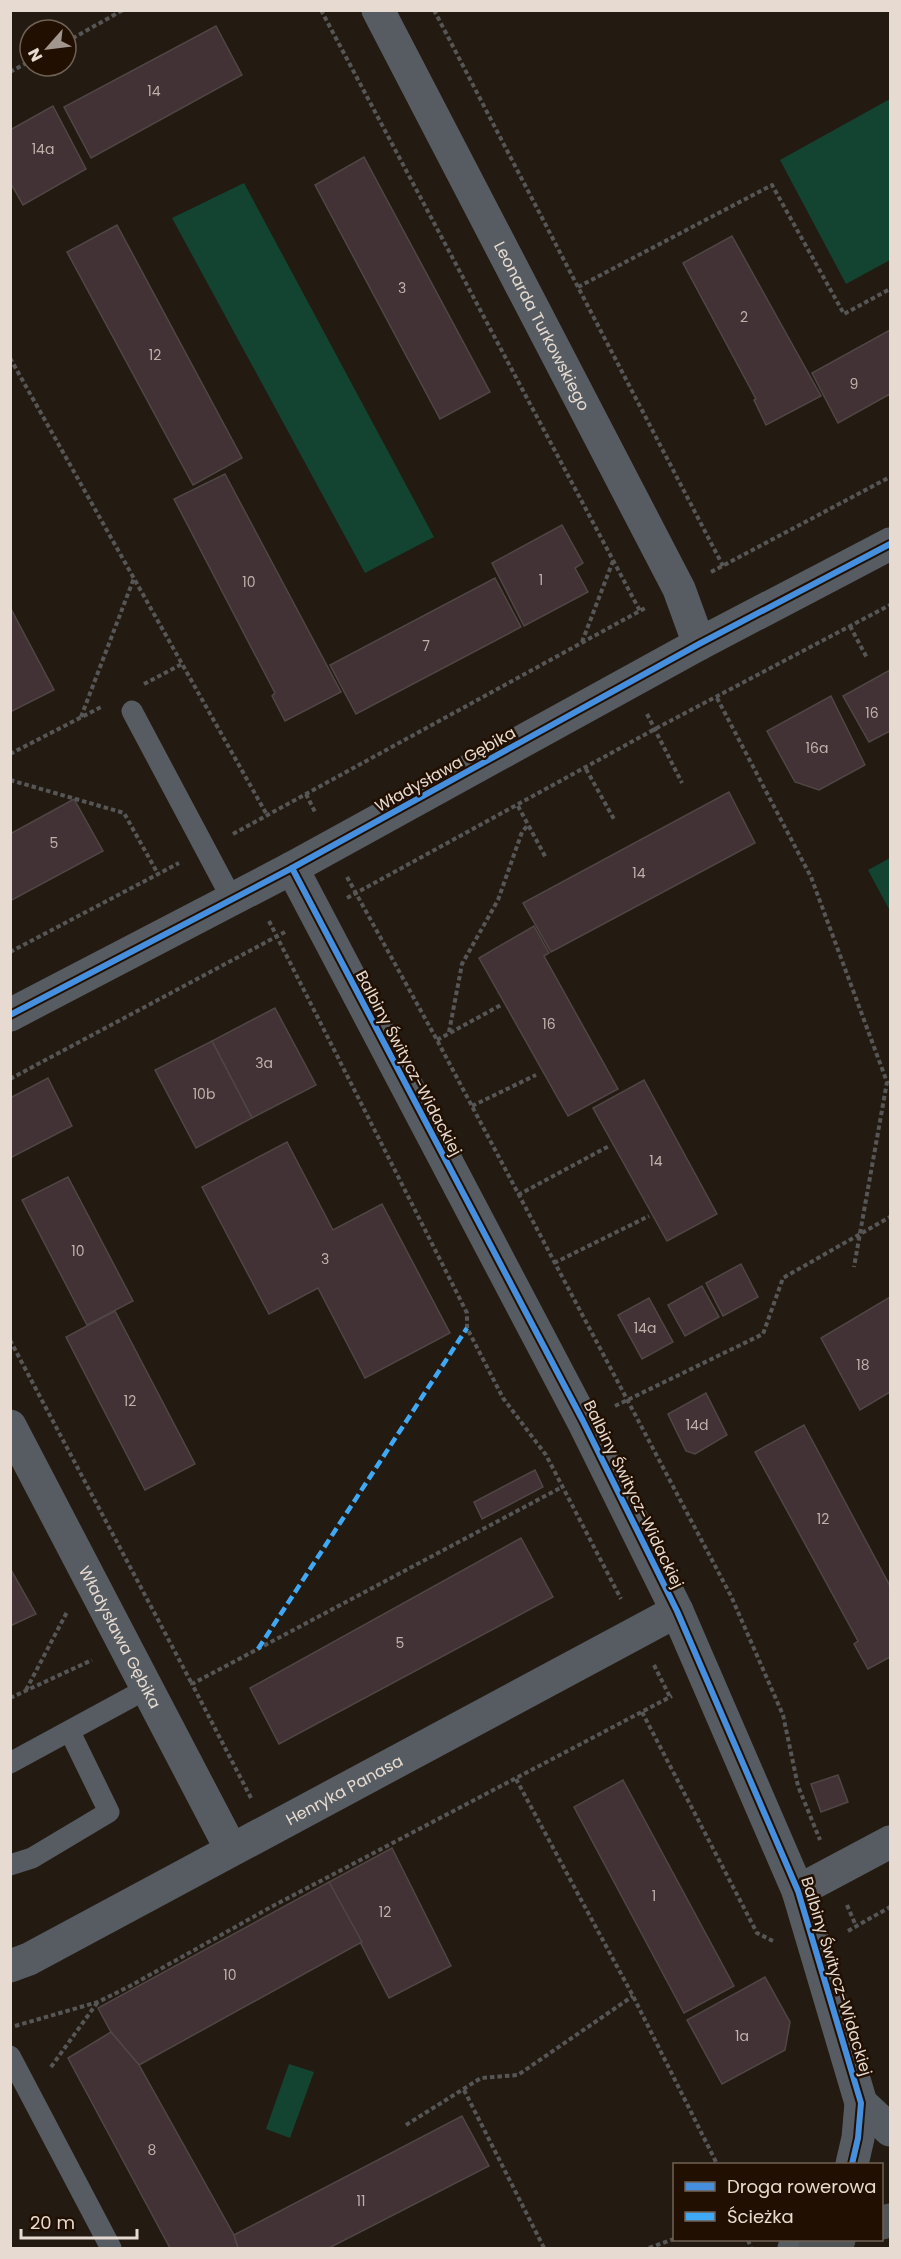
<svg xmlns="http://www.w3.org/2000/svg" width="901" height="2259" font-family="Poppins,sans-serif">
	<rect width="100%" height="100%" fill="#231a11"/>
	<g fill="#134431">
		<polygon points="890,99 890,260 846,284 780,160"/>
		<polygon points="244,183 434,537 365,573 172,218"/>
		<polygon points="890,858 890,911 868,870"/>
		<polygon points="289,2064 314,2072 290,2138 266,2129"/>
	</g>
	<g fill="#423235" stroke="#504645" stroke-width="1.5">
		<polygon points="216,26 242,75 91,158 64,107"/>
		<polygon points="53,106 86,169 23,205 10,182 10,130"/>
		<polygon points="364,157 490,392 440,419 315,185"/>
		<polygon points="117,225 242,458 193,485 67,252"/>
		<polygon points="732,236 821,396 766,425 754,400 756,399 683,263"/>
		<polygon points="890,330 890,394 838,423 812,373"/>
		<polygon points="225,474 341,692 285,721 272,696 275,693 174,499"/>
		<polygon points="562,525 583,563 575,568 588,592 524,626 492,563"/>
		<polygon points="495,578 521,627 356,714 330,665"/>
		<polygon points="10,607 54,690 10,712"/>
		<polygon points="890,670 890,731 869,742 843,696"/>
		<polygon points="831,696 865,765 819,790 795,782 767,731"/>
		<polygon points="729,792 755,843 551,952 523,903"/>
		<polygon points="74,799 103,851 10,901 10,834"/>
		<polygon points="534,926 549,953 544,956 618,1089 568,1116 479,958"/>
		<polygon points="275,1008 316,1085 252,1118 212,1041"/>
		<polygon points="212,1041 252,1118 196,1148 155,1070"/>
		<polygon points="48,1078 72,1126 10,1158 10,1098"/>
		<polygon points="644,1080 717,1214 667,1241 593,1108"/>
		<polygon points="287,1142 333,1230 382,1204 450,1333 365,1378 318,1288 269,1314 202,1187"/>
		<polygon points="68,1177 133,1301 87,1325 22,1200"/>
		<polygon points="741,1264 758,1297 723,1316 706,1283"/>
		<polygon points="702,1286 719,1317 685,1336 668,1305"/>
		<polygon points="890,1297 890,1392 860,1410 821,1338"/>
		<polygon points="649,1298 673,1342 642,1359 618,1315"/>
		<polygon points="115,1311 195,1464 145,1490 66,1337"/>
		<polygon points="706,1393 727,1435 695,1454 686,1451 668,1414"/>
		<polygon points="804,1425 890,1586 890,1657 868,1669 854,1644 858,1641 755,1452"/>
		<polygon points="535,1470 543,1487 482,1519 474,1502"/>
		<polygon points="521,1538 553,1597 279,1744 250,1688"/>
		<polygon points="10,1568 36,1614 10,1626"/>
		<polygon points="838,1775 848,1802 821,1812 811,1784"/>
		<polygon points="623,1780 734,1986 684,2013 574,1807"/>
		<polygon points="392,1848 451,1966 389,1998 329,1882"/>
		<polygon points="329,1882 362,1942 139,2065 111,2032 98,2008"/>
		<polygon points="765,1977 790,2022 785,2050 722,2084 687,2020"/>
		<polygon points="111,2032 139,2065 234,2235 238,2248 170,2248 68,2058"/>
		<polygon points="462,2116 489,2166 329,2248 238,2248 234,2235"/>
	</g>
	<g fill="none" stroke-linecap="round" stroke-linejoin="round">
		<g stroke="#565656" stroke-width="4" stroke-dasharray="4.5 3" stroke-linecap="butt">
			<polyline points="321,10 640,611"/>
			<polyline points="434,10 723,566"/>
			<polyline points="66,42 123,10"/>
			<polyline points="10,72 30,61"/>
			<polyline points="578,287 772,185 844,314 890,289"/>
			<polyline points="10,358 267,815"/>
			<polyline points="711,572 890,477"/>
			<polyline points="850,626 867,658"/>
			<polyline points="582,642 613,561"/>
			<polyline points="144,684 182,664"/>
			<polyline points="717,698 811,877 887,1082 854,1267"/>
			<polyline points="647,714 682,783"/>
			<polyline points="81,717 134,578"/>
			<polyline points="10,754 103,706"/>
			<polyline points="586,769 615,821"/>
			<polyline points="10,780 124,813 158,874"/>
			<polyline points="306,794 316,814"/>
			<polyline points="518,806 546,858"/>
			<polyline points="233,834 647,607"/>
			<polyline points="347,877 437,1040 731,1596 783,1715 798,1786 820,1840"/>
			<polyline points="347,898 655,729 890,605"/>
			<polyline points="269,921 467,1313 467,1328 503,1398 546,1455 621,1599"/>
			<polyline points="10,952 179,863"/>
			<polyline points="449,1032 462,964 498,900 522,832 528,825"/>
			<polyline points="437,1040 501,1005"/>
			<polyline points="10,1079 285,932"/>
			<polyline points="472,1106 536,1075"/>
			<polyline points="518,1195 609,1146"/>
			<polyline points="554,1263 649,1216"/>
			<polyline points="10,1340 192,1684"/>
			<polyline points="615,1406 763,1334 783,1278 890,1217"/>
			<polyline points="654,1665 670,1697"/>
			<polyline points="26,1690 67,1612"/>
			<polyline points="10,1698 92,1660"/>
			<polyline points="642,1712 757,1933 775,1942"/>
			<polyline points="516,1779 633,1996 717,2164"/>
			<polyline points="251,1798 192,1684 562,1487"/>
			<polyline points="847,1905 856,1926"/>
			<polyline points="848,1931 890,1907"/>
			<polyline points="15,2026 98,2002 130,1986 271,1907 672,1696"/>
			<polyline points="51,2067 97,2003"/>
			<polyline points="464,2090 544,2248"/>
			<polyline points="406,2125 481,2078 518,2075 633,1996"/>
			<polyline points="748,2240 751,2248"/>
			<polyline points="649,2248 674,2239"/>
		</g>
		<g stroke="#565c61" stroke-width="21">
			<polyline points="132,711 232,899"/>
			<polyline points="10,1763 148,1688"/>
			<polyline points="10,1865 32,1858 109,1812 70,1732"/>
			<polyline points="10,2056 111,2248"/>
		</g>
		<g stroke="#565c61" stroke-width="33">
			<path id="s1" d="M378 10 679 589 699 644"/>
			<polyline points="292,868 583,1421 677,1611 798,1891 861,2103 858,2138 852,2164"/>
			<polyline points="10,1015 292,868 699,644 890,544"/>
			<path id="s2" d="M10 1426 231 1849"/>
			<polyline points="798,1891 890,1842"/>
			<path id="s3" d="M10 1966 29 1959 677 1611"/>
			<polyline points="861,2103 890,2130"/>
			<polyline points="794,2248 802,2240"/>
		</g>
		<g stroke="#515556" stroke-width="33">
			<polyline points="882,2223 890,2220"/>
			<polyline points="815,2248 839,2240"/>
		</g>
		<polyline stroke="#3fa9f5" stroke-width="4.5" stroke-dasharray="9 4.5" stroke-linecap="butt" points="258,1649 467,1328"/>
		<defs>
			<g id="cycleway">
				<polyline points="292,868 583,1421 677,1611 798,1891 861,2103 858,2138 852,2164"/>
				<polyline points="10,1015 292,868 699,644 890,544"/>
			</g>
		</defs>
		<use href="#cycleway" stroke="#211002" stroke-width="10"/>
		<use href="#cycleway" stroke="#468fdf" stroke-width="6"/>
	</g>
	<g text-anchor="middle" stroke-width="5" stroke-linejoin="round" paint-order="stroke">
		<g font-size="14" fill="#beb1aa">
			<text x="154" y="96">14</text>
			<text x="43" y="154">14a</text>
			<text x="402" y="293">3</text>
			<text x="744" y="322">2</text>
			<text x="155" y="360">12</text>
			<text x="854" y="389">9</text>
			<text x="541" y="585">1</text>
			<text x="249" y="587">10</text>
			<text x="426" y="651">7</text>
			<text x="872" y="718">16</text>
			<text x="817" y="753">16a</text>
			<text x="54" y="848">5</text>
			<text x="639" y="878">14</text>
			<text x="549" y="1029">16</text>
			<text x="264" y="1068">3a</text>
			<text x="204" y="1099">10b</text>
			<text x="656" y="1166">14</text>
			<text x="78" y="1256">10</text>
			<text x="325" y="1264">3</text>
			<text x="645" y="1333">14a</text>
			<text x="863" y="1370">18</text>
			<text x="130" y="1406">12</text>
			<text x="697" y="1430">14d</text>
			<text x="823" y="1524">12</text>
			<text x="400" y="1648">5</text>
			<text x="654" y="1901">1</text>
			<text x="385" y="1917">12</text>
			<text x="230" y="1980">10</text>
			<text x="742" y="2041">1a</text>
			<text x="152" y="2155">8</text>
			<text x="361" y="2206">11</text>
		</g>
		<g font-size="16" fill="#e7dbd1" stroke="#211002">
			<text dy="6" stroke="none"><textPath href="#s1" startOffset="356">Leonarda Turkowskiego</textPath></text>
			<text transform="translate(445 769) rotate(-29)" y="6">Władysława Gębika</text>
			<text transform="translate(409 1063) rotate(62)" y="6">Balbiny Świtycz-Widackiej</text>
			<text transform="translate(634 1494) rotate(64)" y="6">Balbiny Świtycz-Widackiej</text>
			<text dy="6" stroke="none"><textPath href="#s2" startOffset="238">Władysława Gębika</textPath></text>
			<text dy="6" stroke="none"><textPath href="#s3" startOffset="378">Henryka Panasa</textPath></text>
			<text transform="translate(837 1976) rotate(73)" y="6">Balbiny Świtycz-Widackiej</text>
		</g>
	</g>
	<rect width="901" height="2259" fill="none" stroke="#e7dbd1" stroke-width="24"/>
	<rect x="673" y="2163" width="210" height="78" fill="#211002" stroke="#706155" stroke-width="1.5"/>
	<rect x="685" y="2182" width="30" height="9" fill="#468fdf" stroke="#706155" stroke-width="1.5"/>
	<text x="727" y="2193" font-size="18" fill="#e7dbd1">Droga rowerowa</text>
	<rect x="685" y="2212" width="30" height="9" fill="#3fa9f5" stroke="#706155" stroke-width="1.5"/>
	<text x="727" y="2223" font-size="18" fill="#e7dbd1">Ścieżka</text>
	<g transform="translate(48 48) rotate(242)"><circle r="28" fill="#211002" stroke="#706155" stroke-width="1.5"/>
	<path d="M0-4.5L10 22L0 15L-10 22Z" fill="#a2978e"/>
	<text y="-9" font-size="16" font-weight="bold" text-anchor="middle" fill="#e7dbd1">N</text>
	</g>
	<path d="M21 2229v9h116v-9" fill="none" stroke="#e7dbd1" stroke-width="3"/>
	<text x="30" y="2229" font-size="18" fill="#e7dbd1" stroke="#211002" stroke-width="4.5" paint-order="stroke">20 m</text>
</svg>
